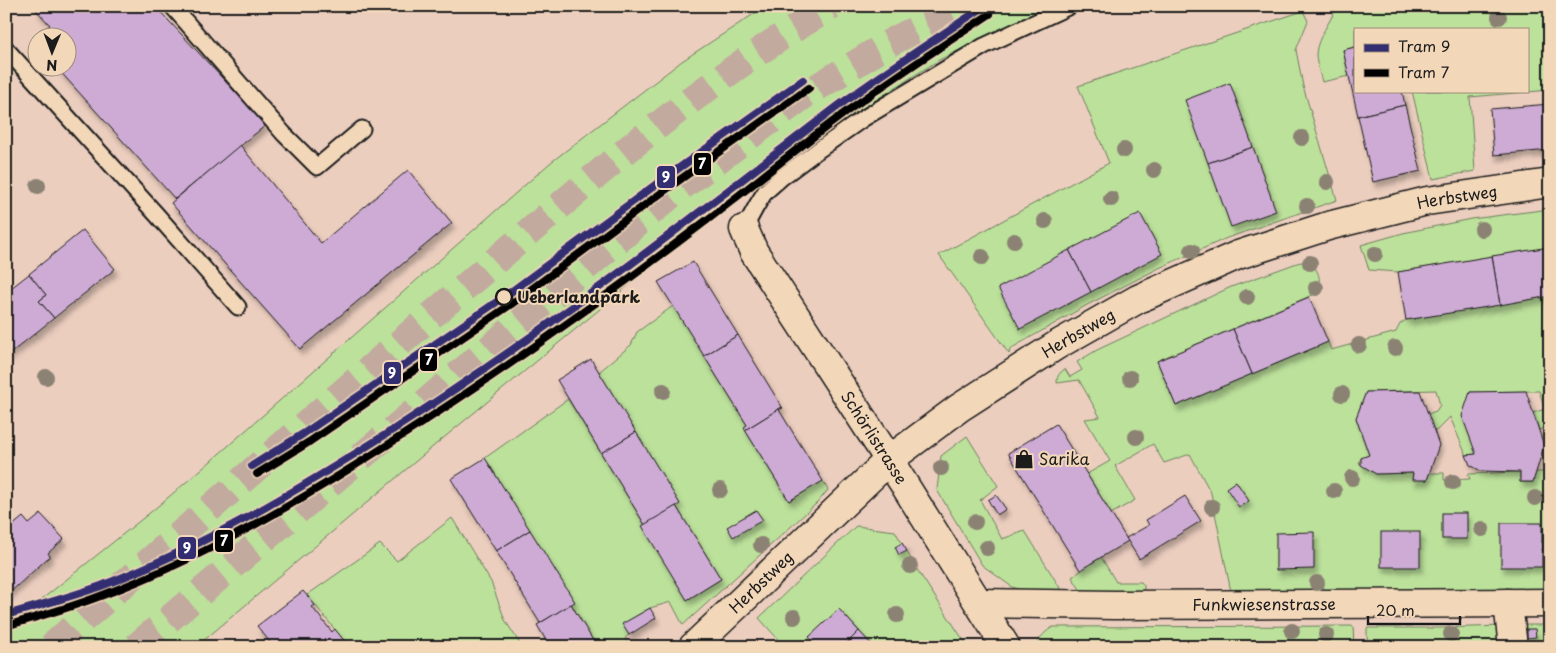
<svg xmlns="http://www.w3.org/2000/svg" width="1556" height="653" font-family="'Playpen Sans',sans-serif">
	<defs>
		<filter id="shadow"><feDropShadow dx="3" dy="5.5" stdDeviation="2.5" flood-color="#0004"/></filter>
	</defs>
	<rect width="100%" height="100%" fill="#eccebf"/>
	<filter id="ink" filterUnits="userSpaceOnUse"><feTurbulence type="fractalNoise" baseFrequency=".02" numOctaves="2"/><feDisplacementMap in="SourceGraphic" scale="10" xChannelSelector="R" yChannelSelector="G"/><feConvolveMatrix kernelMatrix="1 2 1 2 8 2 1 2 1" color-interpolation-filters="sRGB"/></filter>
	<g filter="url(#ink)">
		<g fill="#bce19b" stroke="#6c7e5c">
			<polygon points="766,6 1050,6 939,60 833,127 731,201 435,445 196,647 6,647 6,628 152,511 203,468 550,163 682,61"/>
			<path d="M1337 6H1441L1442 10 1477 6H1550V90L1470 97 1475 171 1433 179 1412 91H1527V29H1355V47L1343 50 1349 76 1322 82C1320 73 1316 63 1316 54 1317 37 1331 22 1337 6Z"/>
			<polygon points="1303,11 1308,21 1296,50 1303,86 1337,200 1227,238 1159,268 1087,305 1010,349 1009,354 939,255 1109,163 1078,86"/>
			<polygon points="1550,209 1550,247 1398,272 1369,270 1361,245 1403,233 1471,219"/>
			<path d="M1311 260C1318 273 1324 280 1315 294L1157 361 1176 406 1328 342 1331 350 1396 332 1400 324 1406 320 1550 296V421L1542 429 1539 430 1533 413 1545 409 1539 391 1470 392 1476 454 1466 455 1450 417 1436 431H1434L1428 414 1436 411 1440 405 1436 390 1366 392 1356 418 1369 455 1361 458 1359 463 1376 474 1413 473 1412 479 1427 480 1429 473H1444V480L1470 479 1468 474 1520 472V482H1533L1536 472H1550V591L1231 592 1211 493 1190 454 1164 463 1153 444 1115 466 1135 500 1111 514 1087 474 1110 461 1085 419 1100 417 1079 380 1057 383C1057 376 1059 373 1065 369L1070 377 1082 370 1077 362 1097 350 1231 287 1297 263Z"/>
			<polygon points="673,306 747,425 744,428 789,501 823,481 828,490 817,503 683,625 671,602 650,608 623,624 629,635 625,638 631,647 597,647 571,604 574,602 485,458 568,399 645,525 687,600 721,579 676,506 599,372 631,345 637,332"/>
			<polygon points="967,436 998,486 980,500 1002,539 1025,531 1060,588 1057,591 1029,592 1012,587 982,565 937,490 941,456"/>
			<polygon points="452,518 491,582 505,620 522,647 349,647 307,595 380,544 397,561"/>
			<polygon points="856,526 895,531 918,571 968,647 874,647 839,609 818,647 785,647 759,618"/>
			<polygon points="1101,557 1116,582 1141,582 1144,585 1144,589 1142,592 1081,591 1072,577"/>
			<polygon points="1520,625 1550,625 1550,647 1522,647"/>
			<path d="M1353 626 1354 647H1036C1038 638 1046 631 1053 627Z"/>
			<polygon points="1504,626 1506,647 1369,647 1367,637 1367,628 1440,628"/>
		</g>
		<g fill="#ceabd5" stroke="#1c1c1c" filter="url(#shadow)">
			<polygon points="39,6 155,6 266,125 175,199 57,68 68,68 68,38 38,38 38,46 32,40 50,25 36,10"/>
			<polygon points="1355,47 1355,91 1402,91 1405,105 1358,116 1343,50"/>
			<polygon points="1230,83 1253,147 1208,163 1185,100"/>
			<polygon points="1550,104 1550,150 1494,155 1490,109"/>
			<polygon points="1405,105 1421,171 1373,182 1358,116"/>
			<polygon points="240,145 321,243 408,170 452,223 300,349 171,203"/>
			<polygon points="1253,147 1276,211 1231,227 1208,163"/>
			<polygon points="1140,213 1162,254 1091,292 1069,250"/>
			<polygon points="83,230 115,269 54,318 39,301 46,295 29,274"/>
			<polygon points="1550,247 1550,296 1500,305 1492,256"/>
			<polygon points="1069,250 1091,292 1020,329 998,288"/>
			<polygon points="1492,256 1500,305 1406,320 1398,272"/>
			<polygon points="693,262 738,335 704,356 658,282"/>
			<polygon points="29,274 46,295 39,301 54,318 7,356 6,292"/>
			<polygon points="1309,297 1328,342 1252,374 1233,329"/>
			<polygon points="1233,329 1252,374 1176,406 1157,361"/>
			<polygon points="738,335 782,407 745,430 744,427 747,425 704,356"/>
			<polygon points="591,359 636,432 601,453 557,380"/>
			<polygon points="1420,391 1439,445 1427,480 1412,480 1413,473 1376,474 1361,465 1361,458 1369,455 1356,418 1366,392"/>
			<polygon points="1526,391 1544,446 1533,482 1520,482 1520,472 1481,471 1470,465 1466,455 1476,454 1462,416 1470,392"/>
			<polygon points="782,407 783,408 779,410 823,481 789,501 745,430"/>
			<polygon points="1056,424 1128,541 1080,570 1008,453"/>
			<polygon points="636,432 680,504 645,525 601,453"/>
			<polygon points="485,458 530,530 496,551 451,479"/>
			<polygon points="1236,481 1249,501 1239,507 1226,488"/>
			<polygon points="996,495 1006,509 997,515 988,500"/>
			<polygon points="1185,496 1201,521 1139,559 1126,538 1149,525 1146,520"/>
			<polygon points="676,506 721,579 687,600 642,526"/>
			<polygon points="756,510 763,520 733,537 727,527"/>
			<rect x="1442" y="513" width="25" height="26"/>
			<polygon points="41,514 64,539 48,553 50,556 6,596 6,531 23,517 29,524"/>
			<rect x="1501" y="523" width="41" height="44"/>
			<polygon points="530,530 575,602 540,623 496,551"/>
			<polygon points="1314,532 1314,569 1276,570 1276,533"/>
			<rect x="1381" y="532" width="39" height="35"/>
			<polygon points="902,543 907,551 899,555 895,547"/>
			<polygon points="303,591 315,605 312,607 332,632 335,629 349,647 274,647 257,626"/>
			<polygon points="571,604 597,647 550,647 537,625"/>
			<polygon points="650,608 656,618 629,635 622,624"/>
			<polygon points="839,609 859,631 843,647 818,647 809,637"/>
			<polygon points="1527,629 1535,629 1536,637 1527,638"/>
			<polygon points="859,631 874,647 843,647"/>
		</g>
		<g fill="none" stroke-linecap="round" stroke-linejoin="round">
			<g stroke="#c2aa9e" stroke-width="28" stroke-dasharray="28 14" stroke-linecap="butt">
				<path d="M51 647C194 523 336 397 480 274 591 179 705 79 832 6"/>
				<polyline points="136,647 677,190 806,94 893,41 962,6"/>
			</g>
			<defs>
				<g id="lane">
					<polyline points="172,6 284,134 317,167 362,129"/>
					<polyline points="6,49 156,214 238,307"/>
					<polyline points="744,229 757,205 765,192 781,178 817,151 864,118 984,46 1070,6"/>
				</g>
				<g id="street">
					<path id="s1" d="M744 229 754 252 889 460 1006 647"/>
					<path id="s2" d="M979 603 1115 605 1550 603"/>
					<polyline points="1508,603 1513,647"/>
					<path id="s3" d="M693 647 889 460 959 408 1057 345 1138 299 1238 255 1328 226 1427 201 1550 183"/>
				</g>
			</defs>
			<use href="#lane" stroke="#1c1c1c" stroke-width="19"/>
			<use href="#street" stroke="#1c1c1c" stroke-width="31"/>
			<use href="#lane" stroke="#f3d7b9" stroke-width="15"/>
			<use href="#street" stroke="#f3d7b9" stroke-width="28"/>
			<defs>
				<g id="tram-1">
					<polyline points="252,466 303,434 504,297 658,183 803,80"/>
					<path d="M6 615C38 606 70 597 101 586 203 547 297 491 388 433 494 365 597 291 697 214 747 177 795 138 845 101 891 68 938 37 985 6"/>
				</g>
				<g id="tram-2">
					<polyline points="257,474 309,442 510,305 664,191 809,88"/>
					<path d="M9 625C41 616 72 607 103 595 206 557 300 501 392 442 500 373 605 298 707 220 755 183 801 145 850 109 896 76 943 45 990 14"/>
				</g>
			</defs>
			<use href="#tram-1" stroke="#f3d7b9" stroke-width="11"/>
			<use href="#tram-2" stroke="#f3d7b9" stroke-width="11"/>
			<use href="#tram-1" stroke="#322e71" stroke-width="8"/>
			<use href="#tram-2" stroke="#000" stroke-width="8"/>
		</g>
		<g fill="#8b8273">
			<circle cx="1499" cy="17" r="8"/>
			<circle cx="1302" cy="138" r="8"/>
			<circle cx="1124" cy="150" r="8"/>
			<circle cx="1154" cy="170" r="8"/>
			<circle cx="1327" cy="182" r="8"/>
			<circle cx="38" cy="186" r="8"/>
			<circle cx="1111" cy="199" r="8"/>
			<circle cx="1307" cy="206" r="8"/>
			<circle cx="1045" cy="221" r="8"/>
			<circle cx="1482" cy="229" r="8"/>
			<circle cx="1014" cy="241" r="8"/>
			<circle cx="1192" cy="251" r="8"/>
			<circle cx="1375" cy="254" r="8"/>
			<circle cx="982" cy="257" r="8"/>
			<circle cx="1310" cy="263" r="8"/>
			<circle cx="1316" cy="288" r="8"/>
			<circle cx="1247" cy="297" r="8"/>
			<circle cx="1359" cy="345" r="8"/>
			<circle cx="1395" cy="348" r="8"/>
			<circle cx="46" cy="377" r="8"/>
			<circle cx="1130" cy="378" r="8"/>
			<circle cx="663" cy="391" r="8"/>
			<circle cx="1342" cy="394" r="8"/>
			<circle cx="1136" cy="437" r="8"/>
			<circle cx="941" cy="468" r="8"/>
			<circle cx="1352" cy="478" r="8"/>
			<circle cx="1453" cy="482" r="8"/>
			<circle cx="720" cy="490" r="8"/>
			<circle cx="1334" cy="491" r="8"/>
			<circle cx="1535" cy="498" r="8"/>
			<circle cx="1212" cy="507" r="8"/>
			<circle cx="975" cy="522" r="8"/>
			<circle cx="1482" cy="529" r="8"/>
			<circle cx="761" cy="545" r="8"/>
			<circle cx="987" cy="548" r="8"/>
			<circle cx="910" cy="566" r="8"/>
			<circle cx="1317" cy="583" r="8"/>
			<circle cx="897" cy="615" r="8"/>
			<circle cx="794" cy="617" r="8"/>
			<circle cx="1292" cy="631" r="8"/>
			<circle cx="1451" cy="634" r="8"/>
			<circle cx="1326" cy="635" r="8"/>
		</g>
	</g>
	<defs>
		<symbol id="shop-bare" viewBox="-9 -9 18 18"><path d="M-5-2.5h2.3a2.7 3.5 0 0 1 5.4 0H5L5.5 6h-11ZM-1.5-2.5h3a1.5 2.3 0 0 0-3 0Z" fill="#1c1c1c" stroke="#f3d7b9" stroke-width="2.5" paint-order="stroke"/></symbol>
	</defs>
	<g fill-rule="evenodd">
		<use href="#shop-bare" x="1010" y="445" width="28" height="28"/>
	</g>
	<circle fill="#f3d7b9" stroke="#1c1c1c" stroke-width="2.5" cx="504" cy="297" r="8"/>
	<g text-anchor="middle" stroke-width="4" stroke-linejoin="round" paint-order="stroke">
		<g font-size="16" fill="#1c1c1c" stroke="#f3d7b9">
			<text dy="6" stroke="none"><textPath href="#s3" startOffset="904">Herbstweg</textPath></text>
			<text dy="6" stroke="none"><textPath href="#s3" startOffset="499">Herbstweg</textPath></text>
			<text dy="6" stroke="none"><textPath href="#s1" startOffset="246">Schörlistrasse</textPath></text>
			<text dy="6" stroke="none"><textPath href="#s3" startOffset="94">Herbstweg</textPath></text>
			<text dy="6" stroke="none"><textPath href="#s2" startOffset="285">Funkwiesenstrasse</textPath></text>
		</g>
		<g font-size="16" font-weight="bold" fill="#1c1c1c" stroke="#f3d7b9" text-anchor="start">
			<text x="517" y="303">Ueberlandpark</text>
		</g>
		<g font-size="16" fill="#1c1c1c" stroke="#f3d7b9" text-anchor="start">
			<text x="1039" y="465">Sarika</text>
		</g>
	</g>
	<g stroke="#f3d7b9" stroke-width="2">
		<rect x="693" y="152" width="19" height="24" rx="5" fill="#000"/>
		<rect x="656" y="165" width="20" height="24" rx="5" fill="#322e71"/>
		<rect x="419" y="348" width="19" height="24" rx="5" fill="#000"/>
		<rect x="383" y="361" width="19" height="24" rx="5" fill="#322e71"/>
		<rect x="214" y="529" width="20" height="24" rx="5" fill="#000"/>
		<rect x="177" y="536" width="20" height="24" rx="5" fill="#322e71"/>
	</g>
	<g font-size="14" text-anchor="middle" font-weight="bold" fill="#fff">
		<text x="702" y="169">7</text>
		<text x="666" y="182">9</text>
		<text x="429" y="365">7</text>
		<text x="392" y="378">9</text>
		<text x="224" y="546">7</text>
		<text x="187" y="553">9</text>
	</g>
	<rect width="1556" height="653" fill="none" stroke="#f3d7b9" stroke-width="25"/>
	<rect x="12" y="12" width="1531" height="628" fill="none" stroke="#1c1c1c" stroke-width="2" filter="url(#ink)"/>
	<rect x="1354" y="28" width="175" height="65" fill="#f3d7b9" stroke="#9d8c7a"/>
	<rect x="1364" y="44" width="25" height="8" fill="#322e71" stroke="#9d8c7a"/>
	<text x="1398" y="52" font-size="15" fill="#1c1c1c">Tram 9</text>
	<rect x="1364" y="69" width="25" height="8" fill="#000000" stroke="#9d8c7a"/>
	<text x="1398" y="78" font-size="15" fill="#1c1c1c">Tram 7</text>
	<g transform="translate(52 52) rotate(181)"><circle r="24" fill="#f3d7b9" stroke="#9d8c7a"/>
	<path d="M0-4L9 19L0 12L-9 19Z" fill="#1c1c1c"/>
	<text y="-8" font-size="14" font-weight="bold" text-anchor="middle" fill="#1c1c1c">N</text>
	</g>
	<path d="M1368 616v8h92v-8" fill="none" stroke="#1c1c1c" stroke-width="2.5"/>
	<text x="1376" y="616" font-size="15" fill="#1c1c1c" stroke="#f3d7b9" stroke-width="4" paint-order="stroke">20 m</text>
</svg>
